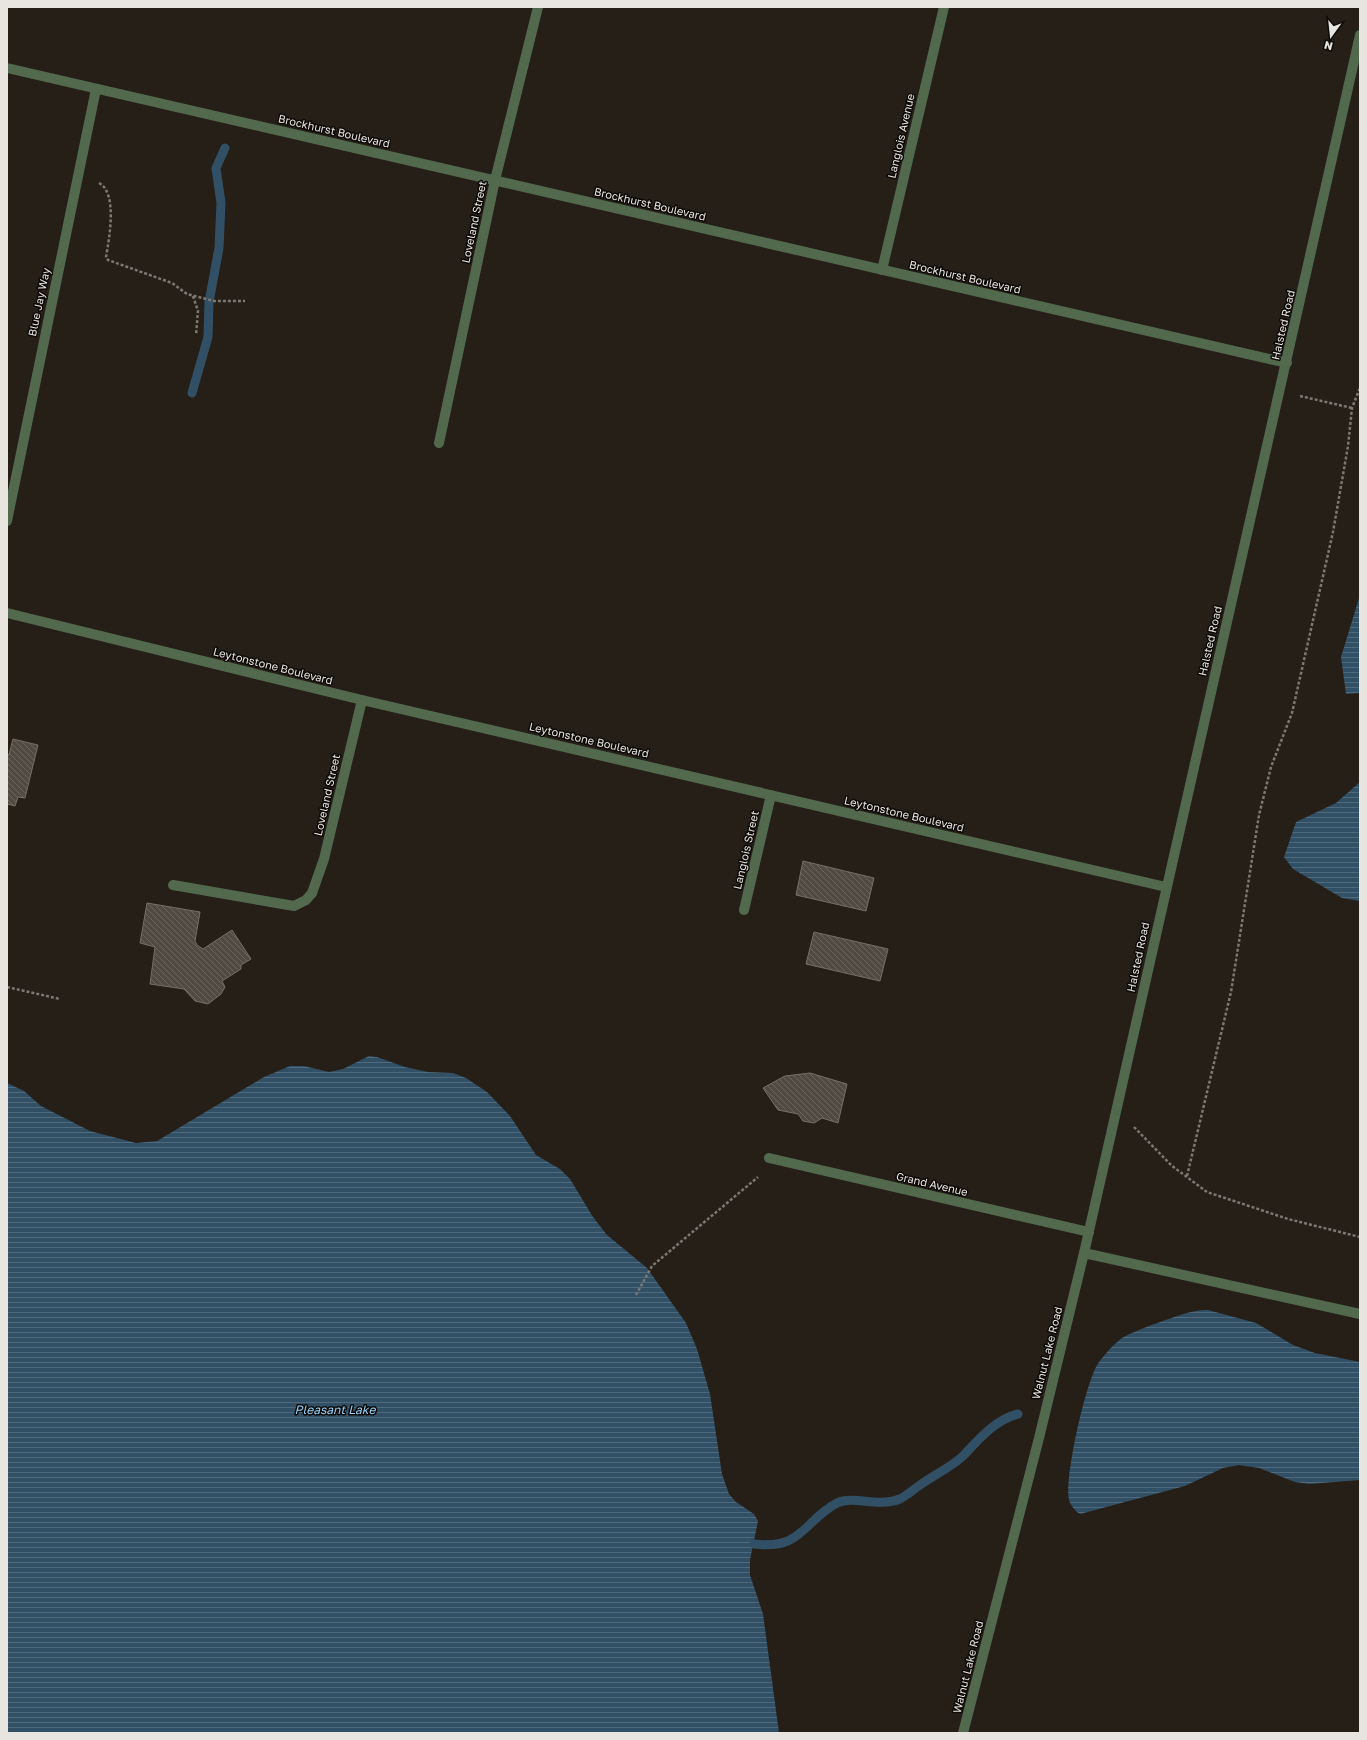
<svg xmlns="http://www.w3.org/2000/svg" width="1367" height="1740" font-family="'Golos Text',sans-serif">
	<defs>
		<pattern id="water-rules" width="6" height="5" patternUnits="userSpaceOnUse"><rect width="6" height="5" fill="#325065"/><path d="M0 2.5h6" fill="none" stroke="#50697b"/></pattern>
		<pattern id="building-back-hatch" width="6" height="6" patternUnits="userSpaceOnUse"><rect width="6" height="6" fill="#514a43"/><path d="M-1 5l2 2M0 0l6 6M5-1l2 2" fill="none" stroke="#6a645e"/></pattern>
	</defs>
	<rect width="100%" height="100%" fill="#251f18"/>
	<g fill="url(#water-rules)">
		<polygon points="1360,595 1360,693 1346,694 1341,657"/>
		<polygon points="1360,782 1360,901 1342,898 1293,869 1284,857 1296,822 1336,803"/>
		<polygon points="369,1056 377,1057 405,1067 428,1072 453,1073 466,1078 487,1092 510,1116 536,1155 560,1169 570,1179 593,1217 607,1235 647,1268 686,1323 697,1349 710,1394 722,1474 729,1494 736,1502 754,1514 758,1521 750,1560 750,1575 763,1614 779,1733 7,1733 7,1083 24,1091 41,1106 90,1131 136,1143 157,1141 264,1077 290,1066 304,1066 329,1072 343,1069"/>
		<path d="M1208 1310 1256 1323 1293 1345 1315 1353 1360 1362V1480L1309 1484 1295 1482 1259 1468 1239 1465 1223 1468 1185 1486 1080 1514C1075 1511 1071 1506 1069 1500 1064 1480 1086 1379 1099 1362 1105 1354 1114 1344 1122 1338 1131 1332 1185 1312 1196 1311 1200 1310 1204 1310 1208 1310Z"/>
	</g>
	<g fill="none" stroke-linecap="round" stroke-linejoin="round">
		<g stroke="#325065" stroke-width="9">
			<polyline points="192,393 208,337 209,302 219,248 221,203 216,168 225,148"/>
			<path d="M754 1544C803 1550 803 1521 837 1503 854 1495 877 1508 900 1499 908 1495 915 1488 923 1483 936 1474 951 1467 963 1456 978 1440 996 1419 1018 1414"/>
		</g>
	</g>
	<g fill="url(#building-back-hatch)" stroke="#776f67">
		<polygon points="13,739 38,745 25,798 18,797 15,806 7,804 7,754 9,755"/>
		<polygon points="803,861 874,878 866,911 796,895"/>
		<polygon points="147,903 200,912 195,941 197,945 203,949 232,930 251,959 241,965 241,969 222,981 225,987 221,994 208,1004 195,1001 184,989 150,984 155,947 140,943"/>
		<polygon points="814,932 888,949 880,981 806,964"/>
		<polygon points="810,1073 847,1084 838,1123 822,1118 814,1123 803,1121 798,1114 778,1110 763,1088 785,1076"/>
	</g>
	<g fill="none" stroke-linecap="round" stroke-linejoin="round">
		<g stroke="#7c7771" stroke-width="2.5" stroke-dasharray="3 2" stroke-linecap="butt">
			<path d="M99 183C118 193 109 239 106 257L108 260 172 283 187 294 214 301H245"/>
			<polyline points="193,296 198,311 196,335"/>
			<polyline points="1300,396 1352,408"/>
			<polyline points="7,987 60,999"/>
			<polyline points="1134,1127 1172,1166 1207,1192 1288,1219 1360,1237"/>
			<polyline points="1187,1176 1231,992 1259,815 1271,767 1292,713 1333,532 1348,446 1352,408 1360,388"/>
			<polyline points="636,1295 652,1266 758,1177"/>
		</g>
		<polyline stroke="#53694e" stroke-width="10" points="173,885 294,906 306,900 312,893"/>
		<g stroke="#53694e" stroke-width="10">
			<polyline points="7,68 1287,363"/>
			<polyline points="882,270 944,7"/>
			<polyline points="439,443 495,180 538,7"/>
			<polyline points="7,521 96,89"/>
			<polyline points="7,613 362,700 1166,887"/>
			<polyline points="312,893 324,859 362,700"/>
			<polyline points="744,910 771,795"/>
			<polyline points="769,1158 1089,1232"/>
			<polyline points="1084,1253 1360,35"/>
			<polyline points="963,1733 1039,1438 1084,1253 1360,1314"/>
		</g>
	</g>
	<g text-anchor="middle" stroke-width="3" stroke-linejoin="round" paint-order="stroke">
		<g font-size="11" fill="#e8e4df" stroke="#0c0907">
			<text transform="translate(334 131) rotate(13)" y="4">Brockhurst Boulevard</text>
			<text transform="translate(901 136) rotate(-77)" y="4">Langlois Avenue</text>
			<text transform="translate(650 204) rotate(13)" y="4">Brockhurst Boulevard</text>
			<text transform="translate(474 222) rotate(-78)" y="4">Loveland Street</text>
			<text transform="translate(965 277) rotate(13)" y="4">Brockhurst Boulevard</text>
			<text transform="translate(39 302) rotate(-78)" y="4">Blue Jay Way</text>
			<text transform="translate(1283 325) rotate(-77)" y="4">Halsted Road</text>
			<text transform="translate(1210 641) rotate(-77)" y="4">Halsted Road</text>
			<text transform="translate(273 666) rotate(14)" y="4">Leytonstone Boulevard</text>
			<text transform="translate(589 740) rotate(13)" y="4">Leytonstone Boulevard</text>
			<text transform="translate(327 795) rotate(-77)" y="4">Loveland Street</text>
			<text transform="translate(904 814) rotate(13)" y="4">Leytonstone Boulevard</text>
			<text transform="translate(746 850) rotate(-77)" y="4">Langlois Street</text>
			<text transform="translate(1138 957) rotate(-78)" y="4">Halsted Road</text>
			<text transform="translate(932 1184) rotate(13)" y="4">Grand Avenue</text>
			<text transform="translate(1047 1353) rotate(-76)" y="4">Walnut Lake Road</text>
			<text transform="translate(968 1667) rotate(-76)" y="4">Walnut Lake Road</text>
		</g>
		<g font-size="12" font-style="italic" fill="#97d0f7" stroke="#0c0907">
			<text x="335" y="1414">Pleasant Lake</text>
		</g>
	</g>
	<rect width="1367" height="1740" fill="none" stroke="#e8e4df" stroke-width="16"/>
	<g transform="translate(1331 36) rotate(195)" stroke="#0c0907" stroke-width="3" paint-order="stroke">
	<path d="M0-3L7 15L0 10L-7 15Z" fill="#e8e4df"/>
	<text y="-6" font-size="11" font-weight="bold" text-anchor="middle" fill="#e8e4df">N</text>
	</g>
</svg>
